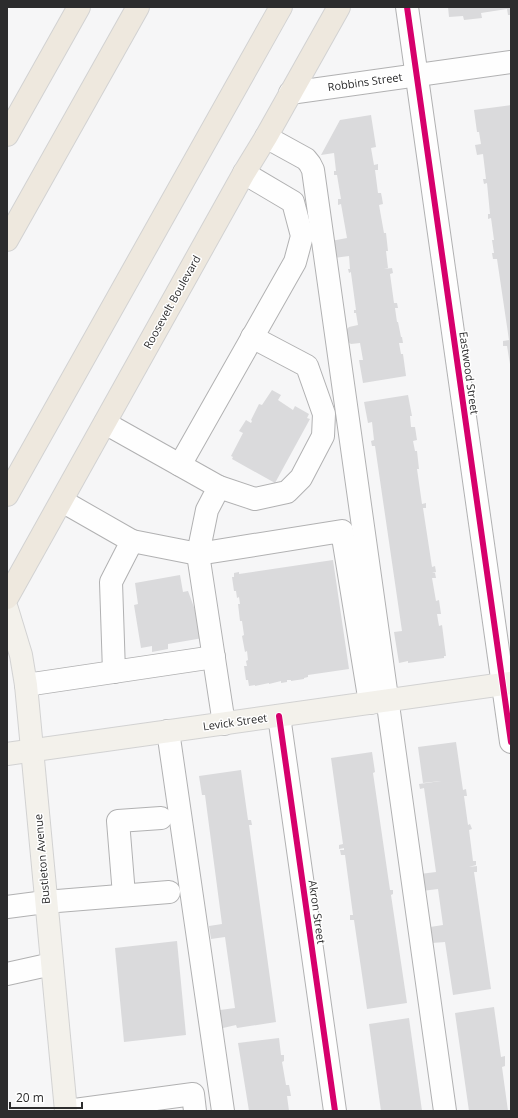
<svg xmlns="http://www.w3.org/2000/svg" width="518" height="1118" font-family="'Open Sans',sans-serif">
	<rect width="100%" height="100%" fill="#f6f6f7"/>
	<g fill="#dadadc">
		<polygon points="448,7 511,7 511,15 508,15 507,9 481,13 482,18 464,20 463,16 449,17"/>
		<polygon points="511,105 511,364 510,364 507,346 503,346 503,341 509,340 497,259 493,259 492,253 494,253 492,240 494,240 491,218 488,219 488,214 490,214 487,183 484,184 483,179 486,179 483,154 477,155 475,145 481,144 479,132 477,132 474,110"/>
		<polygon points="371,115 376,147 371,148 374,165 378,164 378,170 375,170 378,193 381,193 382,198 373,199 382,198 383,204 379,205 384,233 386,233 388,251 386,251 388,268 384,269 392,268 393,273 390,274 394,303 397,303 398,308 395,308 397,322 398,322 401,337 402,337 403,343 399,343 401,354 403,354 406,376 363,383 359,360 363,360 360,343 351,344 348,342 346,330 349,327 358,325 356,313 354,313 354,310 356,310 351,273 351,272 349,273 348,269 350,269 349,256 334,258 331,241 347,238 341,204 338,205 338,199 341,199 337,175 334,175 334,171 336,171 334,153 321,155 340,120"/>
		<polygon points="272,390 281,395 278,400 293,410 295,406 309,414 307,418 310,419 275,483 232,459 233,457 231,456 243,433 239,431 246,420 251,423 252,421 251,420 259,404 262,405"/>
		<polygon points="408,395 412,416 410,416 411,427 415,427 417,440 413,441 415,451 417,451 419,469 417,469 422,504 426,503 426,508 423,508 432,567 435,566 436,572 432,573 435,573 436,578 432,578 436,601 439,600 441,614 437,614 439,626 442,625 446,656 444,656 444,658 408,663 408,661 399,663 394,632 402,631 375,446 372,446 371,441 374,440 372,422 368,423 364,402"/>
		<polygon points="333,560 349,669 308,675 308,677 304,678 304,679 291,681 291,680 287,680 287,682 281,683 281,681 269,684 269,683 255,686 255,685 249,686 248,680 246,680 244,666 247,666 246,661 248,660 247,651 245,652 242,636 244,635 242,621 240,621 238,604 240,604 239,597 237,598 236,591 234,591 232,577 234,577 234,573 239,572 239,574"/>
		<polygon points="180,575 183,592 188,591 195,610 199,609 203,638 168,644 168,649 152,652 152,646 141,648 134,605 138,604 135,583"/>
		<polygon points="456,742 463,790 466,789 467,796 464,796 468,825 470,824 472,829 469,830 473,861 476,861 476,865 469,867 477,866 477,872 474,872 491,989 453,995 445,942 432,943 432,939 430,938 430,927 443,925 438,889 422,891 420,874 436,872 424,788 420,789 419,784 441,781 423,783 418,747"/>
		<polygon points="372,752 375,772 373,773 390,890 393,890 393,894 391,895 407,1003 367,1009 354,920 350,920 350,915 353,915 345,855 341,855 340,850 344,850 344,848 339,849 339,845 343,844 331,758"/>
		<polygon points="241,770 248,820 251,820 252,825 249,825 276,1022 237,1028 236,1025 223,1028 220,1010 235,1008 225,937 211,939 209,926 222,924 205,795 202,795 199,776"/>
		<polygon points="177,941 186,1035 124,1042 115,948"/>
		<polygon points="494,1007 501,1057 505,1056 505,1066 502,1067 508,1111 469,1111 455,1013"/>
		<polygon points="409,1018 422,1111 381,1111 369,1024"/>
		<polygon points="279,1038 281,1055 284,1055 284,1061 282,1062 286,1085 289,1085 291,1096 287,1096 289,1111 249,1111 238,1043"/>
	</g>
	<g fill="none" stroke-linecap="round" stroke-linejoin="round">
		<defs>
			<g id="minor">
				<polyline points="407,7 511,742"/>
				<polyline points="290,93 511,62"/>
				<polyline points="266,137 306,159 310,164 313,170 445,1111"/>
				<polyline points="105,423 219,487 207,510 198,554 224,724"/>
				<polyline points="180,465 295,262 302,236 293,202 244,173"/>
				<polyline points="219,487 255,499 287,492 301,478 323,436 324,414 307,366 252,337"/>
				<polyline points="62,501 132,541 111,582 114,672"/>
				<polyline points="132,541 198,554 342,531 370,703"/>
				<polyline points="26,685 214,657"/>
				<polyline points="279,716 335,1111"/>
				<polyline points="168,731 223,1111"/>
				<polyline points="124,895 118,821 161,818"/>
				<polyline points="7,907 45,902 169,892"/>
				<polyline points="7,974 52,964"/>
				<polyline points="67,1111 193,1094 195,1111"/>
			</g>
			<g id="major">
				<polyline points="7,609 21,655 26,685 66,1111"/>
				<polyline points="7,754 511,683"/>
			</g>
			<g id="highway">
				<polyline points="7,135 79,7"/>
				<polyline points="7,240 138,7"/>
				<polyline points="7,495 281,7"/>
				<polyline points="7,598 244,173 266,137 339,7"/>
			</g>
		</defs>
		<use href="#minor" stroke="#b1b1b2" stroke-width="24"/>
		<use href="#major" stroke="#d2d2d2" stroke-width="24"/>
		<use href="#highway" stroke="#d2d2d2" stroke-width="24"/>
		<use href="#minor" stroke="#fefefe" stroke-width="22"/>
		<use href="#major" stroke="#f3f1eb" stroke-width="22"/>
		<use href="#highway" stroke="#eee8de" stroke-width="22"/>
		<defs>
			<g id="cycleway">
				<polyline points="407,7 511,742"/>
				<polyline points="279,716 335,1111"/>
			</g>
		</defs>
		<use href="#cycleway" stroke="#fff" stroke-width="8"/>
		<use href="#cycleway" stroke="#d6006c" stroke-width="6"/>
	</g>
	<g text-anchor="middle" stroke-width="3" stroke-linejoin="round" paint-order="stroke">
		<g font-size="11" fill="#2c2c2d" stroke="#fff">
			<text transform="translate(365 82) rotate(-8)" y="4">Robbins Street</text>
			<text transform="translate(172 302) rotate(-61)" y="4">Roosevelt Boulevard</text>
			<text transform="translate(469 373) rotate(82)" y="4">Eastwood Street</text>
			<text transform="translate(235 722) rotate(-8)" y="4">Levick Street</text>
			<text transform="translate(42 859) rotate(-95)" y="4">Bustleton Avenue</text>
			<text transform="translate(317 912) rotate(82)" y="4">Akron Street</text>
		</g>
	</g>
	<rect width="518" height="1118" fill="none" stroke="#2c2c2d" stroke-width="16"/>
	<path d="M10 1102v6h72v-6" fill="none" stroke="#2c2c2d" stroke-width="2"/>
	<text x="16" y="1102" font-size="12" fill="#2c2c2d" stroke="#ffffff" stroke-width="3" paint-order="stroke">20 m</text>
</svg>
